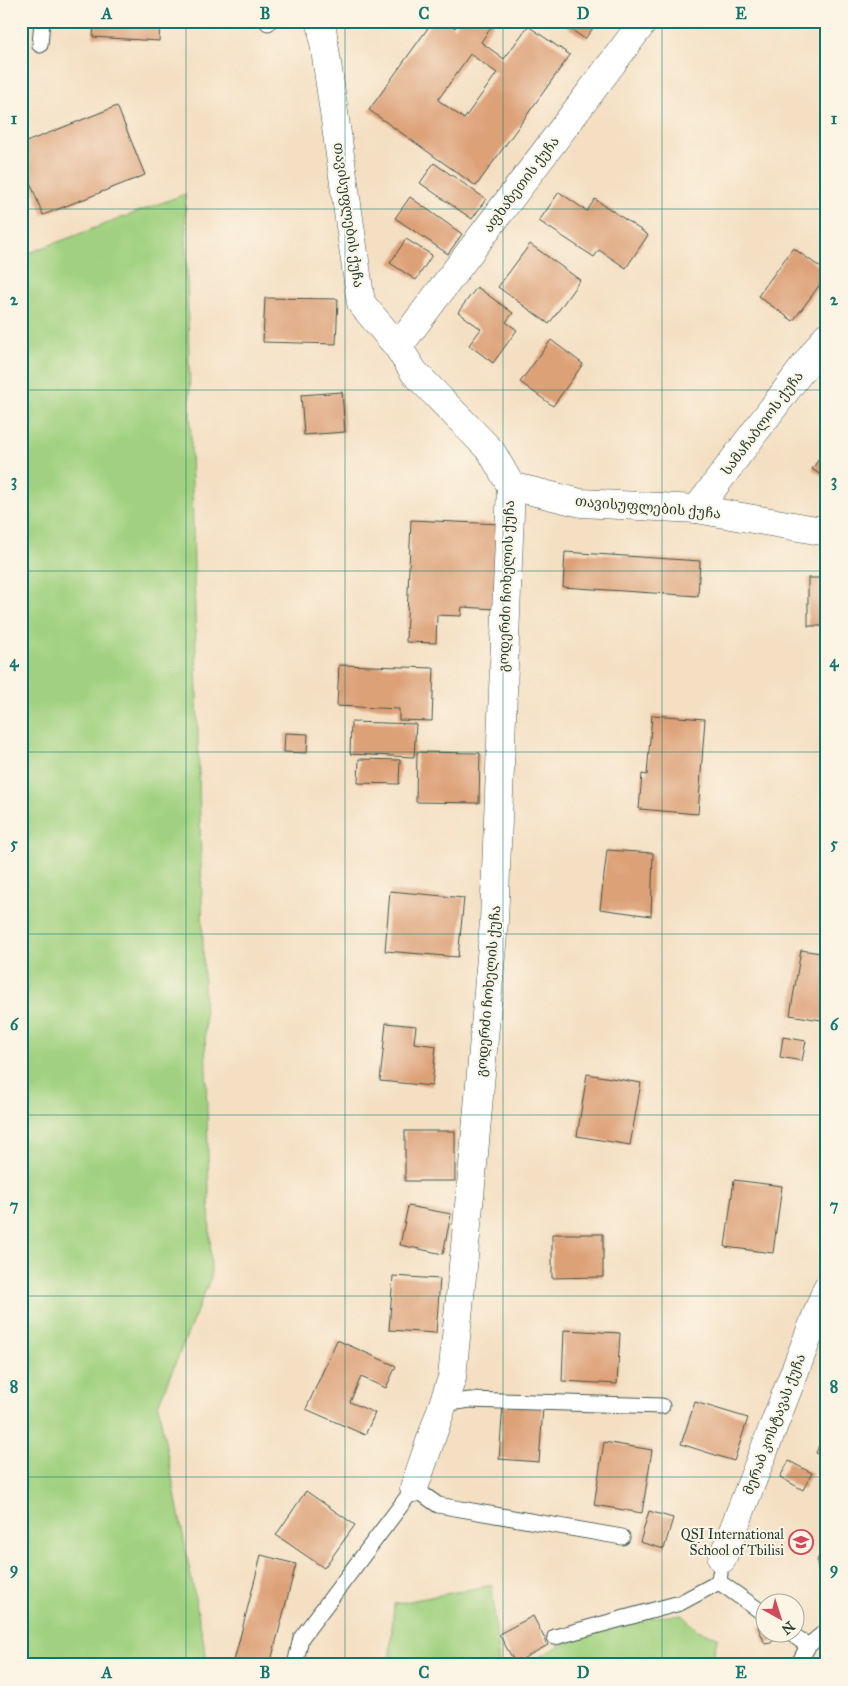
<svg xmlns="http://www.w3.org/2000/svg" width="848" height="1686" font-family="'IM FELL Great Primer','Noto Serif Georgian',serif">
	<rect width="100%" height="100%" fill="#fcf5e5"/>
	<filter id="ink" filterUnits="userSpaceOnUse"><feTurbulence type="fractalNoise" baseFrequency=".02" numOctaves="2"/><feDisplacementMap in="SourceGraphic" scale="10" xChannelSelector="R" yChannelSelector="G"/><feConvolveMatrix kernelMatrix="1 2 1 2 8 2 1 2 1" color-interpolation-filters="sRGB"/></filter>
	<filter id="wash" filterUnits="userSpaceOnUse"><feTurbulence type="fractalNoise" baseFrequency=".0096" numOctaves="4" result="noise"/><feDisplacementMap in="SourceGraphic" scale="20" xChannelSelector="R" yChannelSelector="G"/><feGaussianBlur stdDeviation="1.12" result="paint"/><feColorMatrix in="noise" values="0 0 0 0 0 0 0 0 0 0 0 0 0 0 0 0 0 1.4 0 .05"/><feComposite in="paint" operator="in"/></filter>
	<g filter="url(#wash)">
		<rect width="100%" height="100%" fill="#f4dfc3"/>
		<g fill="#a1d180" stroke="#60875a">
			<polygon points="185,194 211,1277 158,1405 208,1665 21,1665 21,256"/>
			<polygon points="492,1585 499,1665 389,1665 394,1604"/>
			<polygon points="682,1615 697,1630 718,1637 710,1665 524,1665 577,1637 640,1618"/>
		</g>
		<g id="blocks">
			<g fill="#dda178" fill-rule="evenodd">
				<polygon points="94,21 160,21 159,41 93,37"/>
				<path d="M433 21H446L455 28 459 21H492L494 23 481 42 504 59 528 26 570 55 476 186 369 110ZM470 54 497 73 464 119 438 100Z"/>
				<polygon points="559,21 598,21 585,39"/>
				<polygon points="117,106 145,175 43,215 21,159 21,144"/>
				<polygon points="434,163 486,199 472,219 420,183"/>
				<polygon points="559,192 587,211 595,199 648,235 626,268 599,250 594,257 539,221"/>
				<polygon points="410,197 462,234 448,254 395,218"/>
				<polygon points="406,239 432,255 416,280 390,263"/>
				<polygon points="530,244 580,280 549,324 498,287"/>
				<polygon points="793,248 827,272 827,275 793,321 758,296"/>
				<polygon points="477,287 513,313 506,322 517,330 493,363 469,345 481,329 458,312"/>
				<polygon points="265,298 338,299 336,344 263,342"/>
				<polygon points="551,340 583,364 553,406 520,382"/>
				<polygon points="342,392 345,432 304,435 301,395"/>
				<polygon points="827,448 827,479 812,469"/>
				<polygon points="411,520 500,524 496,609 462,607 461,616 437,615 436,643 406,642"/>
				<polygon points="565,552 700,561 698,596 563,587"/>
				<rect x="808" y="578" width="19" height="48"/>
				<polygon points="339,665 434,668 432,721 399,720 399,709 337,706"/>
				<polygon points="652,715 705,719 698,814 639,809 642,774 647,775"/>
				<polygon points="351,722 416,724 414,757 350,754"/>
				<polygon points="285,733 308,734 307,753 284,752"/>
				<polygon points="417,752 480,753 479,803 416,802"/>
				<polygon points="359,759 400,760 399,784 358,783"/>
				<polygon points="607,850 653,853 651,916 600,909"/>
				<polygon points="390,891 464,898 458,957 385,951"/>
				<polygon points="801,950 827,954 827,1021 790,1015"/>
				<polygon points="386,1023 416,1026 414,1043 436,1046 432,1086 380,1081"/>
				<polygon points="783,1037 806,1041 802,1061 780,1057"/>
				<polygon points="587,1074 641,1083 630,1145 577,1136"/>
				<rect x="405" y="1131" width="50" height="50"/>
				<polygon points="734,1180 782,1186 773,1253 725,1247"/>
				<polygon points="408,1206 451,1214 443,1254 400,1245"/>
				<polygon points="552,1234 603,1234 603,1277 552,1278"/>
				<polygon points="393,1276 440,1279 436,1333 389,1330"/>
				<polygon points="564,1330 620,1333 617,1384 562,1381"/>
				<polygon points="337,1340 396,1366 386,1388 361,1377 350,1402 375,1413 365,1435 306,1409"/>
				<polygon points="695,1402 748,1418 734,1461 681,1444"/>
				<polygon points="503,1405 543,1408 539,1462 499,1459"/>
				<polygon points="827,1426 827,1458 816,1453"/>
				<polygon points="604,1442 652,1450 642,1513 594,1505"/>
				<polygon points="789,1461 812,1473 803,1490 780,1477"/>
				<polygon points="306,1491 355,1525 324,1568 276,1535"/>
				<polygon points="649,1511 673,1518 664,1549 640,1542"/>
				<polygon points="261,1555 296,1564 270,1665 233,1665"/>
				<polygon points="533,1616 548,1645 515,1663 499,1634"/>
				<polygon points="766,1623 766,1634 778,1634 771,1643 765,1644 758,1627"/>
			</g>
		</g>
	</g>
	<g filter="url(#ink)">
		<use href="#blocks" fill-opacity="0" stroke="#3f5549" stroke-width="1"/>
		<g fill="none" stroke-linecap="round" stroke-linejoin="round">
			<defs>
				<g id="lane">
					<polyline points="268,21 268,23"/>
					<polyline points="40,45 42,21"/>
					<polyline points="443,1404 470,1400 662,1406"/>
					<polyline points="827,1559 825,1562 827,1573"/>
					<polyline points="720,1573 719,1582 766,1615"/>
					<polyline points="792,1634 808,1646"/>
					<polyline points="555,1637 680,1603 719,1582"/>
					<polyline points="295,1665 301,1638 414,1488 438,1505 622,1537"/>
					<polyline points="798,1665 808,1646 827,1630"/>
				</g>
				<g id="street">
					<polyline points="321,21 361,303 398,347 414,372 491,451 511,486 581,503 697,509 827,532"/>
					<polyline points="398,347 644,21"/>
					<polyline points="697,509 827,336"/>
					<polyline points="414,1488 452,1378 474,1154 494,922 511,486"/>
					<polyline points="722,1559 827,1288"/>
				</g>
			</defs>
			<use href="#lane" stroke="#3f5549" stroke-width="17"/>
			<use href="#street" stroke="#3f5549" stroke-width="29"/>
			<use href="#lane" stroke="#fff" stroke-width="15"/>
			<use href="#street" stroke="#fff" stroke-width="28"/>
		</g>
	</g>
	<path fill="none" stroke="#0f766e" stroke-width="1" stroke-opacity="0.55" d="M186 21V1665M345 21V1665M503 21V1665M662 21V1665M21 209H827M21 390H827M21 571H827M21 752H827M21 934H827M21 1115H827M21 1296H827M21 1477H827"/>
	<defs>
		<symbol id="school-ring" viewBox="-11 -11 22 22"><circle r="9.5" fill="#fcf5e5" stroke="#d1495b" stroke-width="1.5"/><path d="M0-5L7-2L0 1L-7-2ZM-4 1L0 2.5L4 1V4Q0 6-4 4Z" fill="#d1495b"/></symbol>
	</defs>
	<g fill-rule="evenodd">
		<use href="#school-ring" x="787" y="1528" width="28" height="28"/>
	</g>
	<g text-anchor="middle" stroke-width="4" stroke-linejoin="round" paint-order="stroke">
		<g font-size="14" fill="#1f3d34" stroke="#fcf5e5">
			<text transform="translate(521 184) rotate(-53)" y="5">აფხაზეთის ქუჩა</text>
			<text transform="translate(349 215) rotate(82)" y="5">თავისუფლების ქუჩა</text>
			<text transform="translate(762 423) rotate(-53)" y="5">სამაჩაბლოს ქუჩა</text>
			<text transform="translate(648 507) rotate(5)" y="5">თავისუფლების ქუჩა</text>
			<text transform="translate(506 586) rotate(-88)" y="5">გოდერძი ჩოხელის ქუჩა</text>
			<text transform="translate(488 991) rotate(-85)" y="5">გოდერძი ჩოხელის ქუჩა</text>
			<text transform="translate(774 1424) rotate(-69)" y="5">მერაბ კოსტავას ქუჩა</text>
		</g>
		<g font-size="14" fill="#1f3d34" stroke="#fcf5e5" text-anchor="end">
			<text x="784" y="1539">QSI International<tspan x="784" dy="16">School of Tbilisi</tspan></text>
		</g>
	</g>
	<rect width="848" height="1686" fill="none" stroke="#fcf5e5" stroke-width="55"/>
	<g transform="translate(780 1618) rotate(141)"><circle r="24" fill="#fcf5e5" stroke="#a4ab9e"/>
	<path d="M0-4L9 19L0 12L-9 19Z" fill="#d1495b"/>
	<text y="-8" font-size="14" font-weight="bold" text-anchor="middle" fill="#1f3d34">N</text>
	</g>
	<rect x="28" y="28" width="792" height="1630" fill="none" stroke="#0f766e" stroke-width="2"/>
	<g font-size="16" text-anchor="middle" font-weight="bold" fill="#0f766e">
		<text x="107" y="19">A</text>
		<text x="265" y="19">B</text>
		<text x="424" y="19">C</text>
		<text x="583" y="19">D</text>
		<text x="741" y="19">E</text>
		<text x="14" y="124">1</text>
		<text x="834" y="124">1</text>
		<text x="14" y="305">2</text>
		<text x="834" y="305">2</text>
		<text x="14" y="486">3</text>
		<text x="834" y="486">3</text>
		<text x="14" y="667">4</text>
		<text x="834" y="667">4</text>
		<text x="14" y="849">5</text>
		<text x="834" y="849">5</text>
		<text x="14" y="1030">6</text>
		<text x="834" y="1030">6</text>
		<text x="14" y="1211">7</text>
		<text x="834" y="1211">7</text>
		<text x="14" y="1392">8</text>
		<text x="834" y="1392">8</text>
		<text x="14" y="1574">9</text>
		<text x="834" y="1574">9</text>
		<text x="107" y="1678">A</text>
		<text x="265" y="1678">B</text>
		<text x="424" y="1678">C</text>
		<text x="583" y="1678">D</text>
		<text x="741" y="1678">E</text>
	</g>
</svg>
